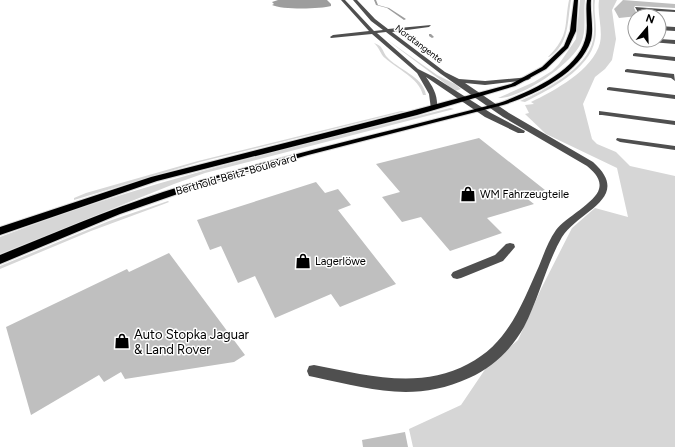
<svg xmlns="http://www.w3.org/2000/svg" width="675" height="447" font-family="Figtree,sans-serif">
	<rect width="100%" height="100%" fill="#fff"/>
	<g fill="#d6d6d6">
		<path d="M569 0H571C567 21 570 44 549 57H548C570 35 564 25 569 0Z"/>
		<path d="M580 0H585C583 14 587 30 581 43 572 64 521 99 498 98L534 82 552 71 559 64 576 39Z"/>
		<path d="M593 0H595C593 13 598 27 595 40 590 69 549 90 525 102L520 101C545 90 587 69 593 40 596 27 592 13 593 0Z"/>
		<path d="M599 0H617L612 10 616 39 612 60 605 69 595 77 583 104 592 139 597 144 616 152 630 166 675 176V447H413L409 429 461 405 486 368 518 340 541 289 572 228 595 208 628 217 617 168 546 134 525 114 529 113 525 105 534 104 531 102C554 91 593 70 600 43 603 29 597 14 599 0Z"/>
		<polygon points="386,39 437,75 455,84 461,89 455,91"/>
		<path d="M374 43C383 46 382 50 386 56 398 70 423 76 426 95H423C419 78 397 69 385 58 380 54 380 48 374 43Z"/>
		<path d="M450 108 454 109 205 173 174 184 0 254V237C146 180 299 146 450 108Z"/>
		<polygon points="401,111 406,111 200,162 74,200 74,198 86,193 198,161"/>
		<polygon points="168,201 169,202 164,204 91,231 0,269 0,266 109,221"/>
	</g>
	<path fill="#9d9d9d" d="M278 0H327L331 4V6C321 9 282 10 272 5L274 4 272 2Z"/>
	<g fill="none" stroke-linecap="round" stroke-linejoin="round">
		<g fill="#9d9d9d" fill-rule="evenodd">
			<polygon points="374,0 376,0 378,5 389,8 406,19 404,20 387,8 376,5"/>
			<polygon points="429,34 431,34 434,37 432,38 429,36"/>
		</g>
	</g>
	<g fill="#bfbfbf">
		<polygon points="623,0 675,4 675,8 635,6 634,8 638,16 619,18 614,9"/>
		<polygon points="479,138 545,190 525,197 534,204 487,218 502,233 450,251 421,217 402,222 382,197 400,192 376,164"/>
		<polygon points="316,182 325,193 338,189 351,205 338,210 396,284 340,307 331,294 275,318 255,276 238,283 221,246 210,250 197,220"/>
		<polygon points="169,253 245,355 234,362 125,379 121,372 104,382 99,375 31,415 6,327 127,269 129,272"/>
		<polygon points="405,432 408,447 363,447 362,440"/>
	</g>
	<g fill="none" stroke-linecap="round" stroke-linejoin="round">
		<defs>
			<g id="major">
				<polygon points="574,0 578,0 576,31 568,48 546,69 515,86 417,115 157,181 0,235 0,227 151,177 411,111 511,84 542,67 564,46 570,31"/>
				<path d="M587 0H591C590 13 594 28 591 40 580 74 534 95 503 105L308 155 192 189 120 214 0 264V255C54 233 108 210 163 192 274 157 387 132 499 103 527 93 576 72 585 40 589 27 585 13 587 0Z"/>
			</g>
		</defs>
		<use href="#major" stroke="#dbdbdb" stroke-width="2"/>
		<g fill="#4f4f4f" fill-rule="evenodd">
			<path d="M341 0H345L374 31 383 30 371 21 353 0H357L375 19 388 29 431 25 429 27 392 32 445 72 459 79 485 81 530 77 531 78 528 80 485 85 465 83 509 113 593 162C633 198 579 210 562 237 546 265 539 298 524 327 511 350 493 367 469 378 414 403 370 389 314 377L309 376 307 371 309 366 314 365C365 375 420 390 468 364 508 344 522 304 539 266 544 254 548 241 556 230 565 218 596 202 599 189 602 179 593 171 587 166L503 117 441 74 386 32 377 33 418 69 434 77 491 113 525 131 524 133H518L485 117 426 77C433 87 438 95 437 108L433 110 431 109 429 94 417 73 372 34 331 38 330 37 333 35 369 31Z"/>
			<polygon points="635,7 675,10 675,12 640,10 644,16 640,16"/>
			<polygon points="659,26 675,27 675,31 659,30"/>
			<polygon points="635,36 635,40 630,38 631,37"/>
			<polygon points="659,39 675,40 675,44 651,42 648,40"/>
			<polygon points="635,53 675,57 675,61 633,56 633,54"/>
			<polygon points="627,69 674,74 675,81 671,78 625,72 625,70"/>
			<polygon points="609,87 675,95 675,99 607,90 607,88"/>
			<polygon points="599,111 675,121 675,125 602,115 599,115"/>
			<polygon points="617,138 675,146 675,150 620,142 616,140"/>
			<polygon points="510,243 514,244 515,247 503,261 461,278 457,279 453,278 451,275 453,272 495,255 506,244"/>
		</g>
		<use href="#major" fill="#000" fill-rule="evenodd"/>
	</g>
	<defs>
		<symbol id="shop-bare" viewBox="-9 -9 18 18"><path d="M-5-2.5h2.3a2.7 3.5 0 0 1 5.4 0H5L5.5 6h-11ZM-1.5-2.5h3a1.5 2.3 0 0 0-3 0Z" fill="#000" stroke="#fff" stroke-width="2.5" paint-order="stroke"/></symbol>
	</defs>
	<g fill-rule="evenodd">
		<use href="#shop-bare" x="457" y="183" width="22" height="22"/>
		<use href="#shop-bare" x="292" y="250" width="22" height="22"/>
		<use href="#shop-bare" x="111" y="330" width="22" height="22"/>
	</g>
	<g text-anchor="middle" stroke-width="3" stroke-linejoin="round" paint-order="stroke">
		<g font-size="9" fill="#000" stroke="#fff">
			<text transform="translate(419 44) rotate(37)" y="3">Nordtangente</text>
		</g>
		<g font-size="11" fill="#000" stroke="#fff">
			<text transform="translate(236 174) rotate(-16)" y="4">Berthold-Beitz-Boulevard</text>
		</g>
		<g font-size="11" fill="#000" stroke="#fff" text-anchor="start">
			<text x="480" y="198">WM Fahrzeugteile</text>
			<text x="315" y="265">Lagerlöwe</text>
		</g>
		<g font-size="13" fill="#000" stroke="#fff" text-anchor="start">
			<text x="134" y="339">Auto Stopka Jaguar<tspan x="134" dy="15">&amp; Land Rover</tspan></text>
		</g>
	</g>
	<g transform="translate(647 28) rotate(19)"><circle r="19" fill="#ffffff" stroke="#999999"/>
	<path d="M0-3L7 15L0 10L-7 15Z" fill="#000000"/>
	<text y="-6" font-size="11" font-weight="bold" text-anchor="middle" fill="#000000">N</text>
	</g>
</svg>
